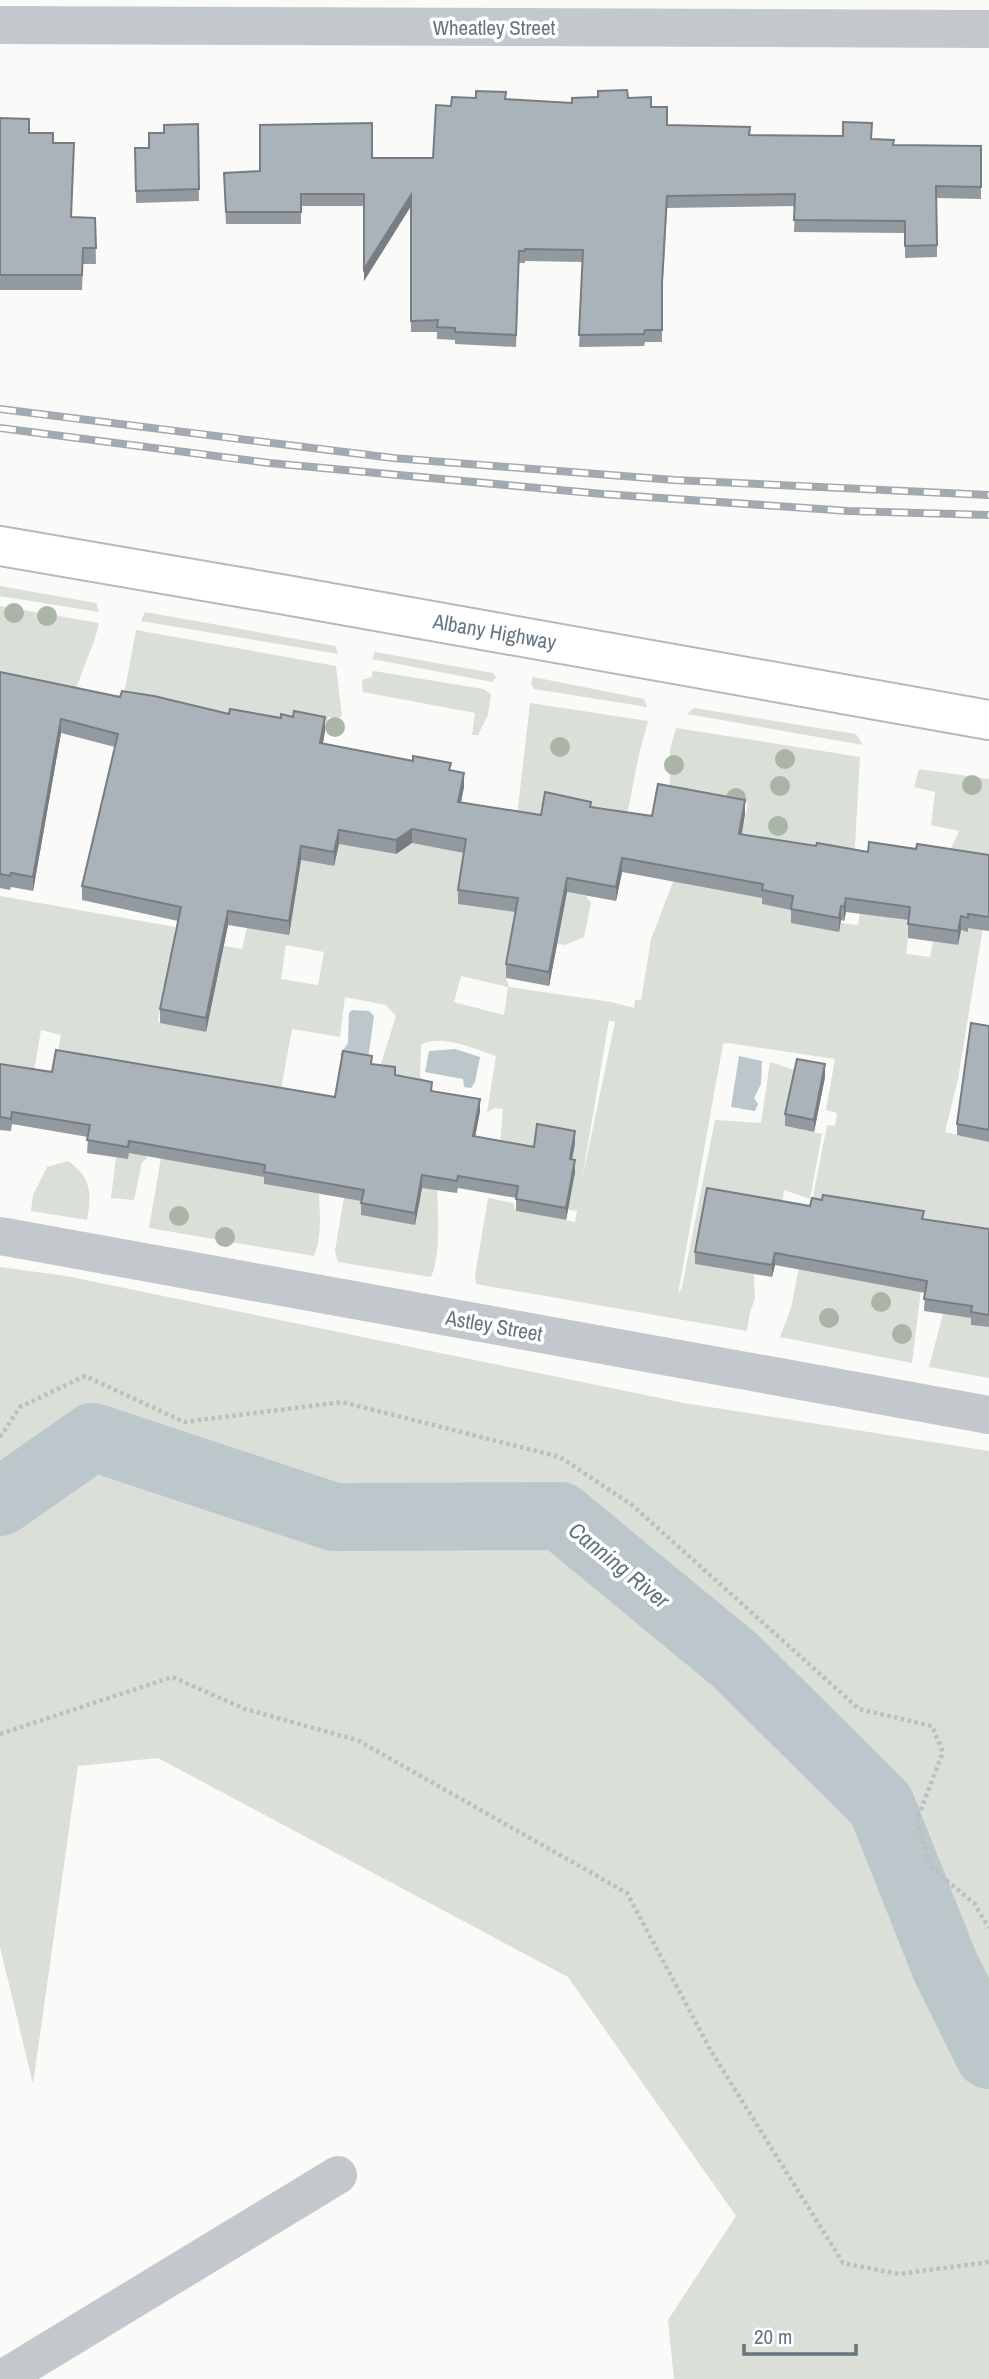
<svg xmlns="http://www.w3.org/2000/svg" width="989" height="2379" font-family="'Archivo Narrow',sans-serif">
	<rect width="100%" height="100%" fill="#fafaf8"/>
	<g fill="#dadfd7" fill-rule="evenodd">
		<polygon points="0,586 96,603 99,612 0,596"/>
		<path d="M0 606 99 623C94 648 81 669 75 694L0 682Z"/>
		<polygon points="145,612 335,646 338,654 141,621"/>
		<polygon points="136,630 336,666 342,717 328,717 325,731 294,725 122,705"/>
		<polygon points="375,652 493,673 496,677 492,682 372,659"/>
		<polygon points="374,671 483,689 491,694 488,715 478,735 472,735 475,713 363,692 362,680 372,677 372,672"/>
		<polygon points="533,677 644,699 647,707 534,689 531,684"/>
		<path d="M530 703 648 721 639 754 625 826 591 816 541 806 538 842 530 885 586 896 591 903 584 937 565 945 557 944 558 936 506 978 509 987 611 1002 634 1008 635 1000H641L651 939 673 882 734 874 748 803 702 793 670 795V750L676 728 860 757 854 863 762 904 794 909 839 931 841 923 858 925 860 913 910 921 906 954 930 957 933 942 958 945 945 862 959 831 931 825 935 792 914 787 919 769 989 779V891L958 1079 945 1132 989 1142V1241L922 1282 912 1363 780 1337 791 1308 827 1125 835 1126 837 1113 826 1110 835 1059 728 1043 723 1044 678 1294 682 1287 715 1120 761 1123 770 1062 797 1071 785 1126 822 1134 810 1199 784 1190 781 1213 696 1264 754 1274 755 1299 750 1312 747 1331 476 1284 475 1275 488 1198 513 1203 516 1211 575 1222 577 1211 568 1210 534 1159 499 1153 503 1109 495 1108 487 1112 496 1056C478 1050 439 1033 421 1045L420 1077 432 1084V1095L380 1067 396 1016 386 1005 345 997 340 1037 292 1029 264 1184 319 1194C320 1214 322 1237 314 1256L149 1228 161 1158 227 1170 143 1143 147 1159 142 1162 134 1200 111 1198 116 1157 128 1159 142 1077 56 1062 61 1035 41 1030 26 1119 0 1076V896L175 927 174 937 242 949 247 928 301 860 334 866 339 844 357 833 366 849 396 854 412 843 451 850 516 825ZM286 945 324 952 318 985 281 979ZM168 964H172L206 1032 158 1022ZM461 976 508 987 504 1015 454 1002ZM609 1020 615 1022 582 1180Z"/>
		<polygon points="694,708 856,734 863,745 687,714"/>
		<path d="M68 1161C91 1177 92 1194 87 1220L31 1211 33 1195 47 1167Z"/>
		<path d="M422 1187 437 1190C438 1214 441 1255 431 1277L338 1262 335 1251 345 1191 415 1225Z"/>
		<polygon points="0,1267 66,1276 684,1403 989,1451 989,2379 674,2379 668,2320 736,2216 568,1977 158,1758 78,1766 33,2084 0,1947"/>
		<polygon points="943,1314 972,1318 971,1325 989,1327 989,1378 929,1367"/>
	</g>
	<g fill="#bbc7cb">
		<polygon points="352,1010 369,1011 374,1016 368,1059 340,1055 348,1043 349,1013"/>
		<polygon points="455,1049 480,1057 475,1082 471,1088 464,1087 463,1079 425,1072 429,1051"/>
		<polygon points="739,1056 762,1061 761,1084 754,1098 758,1104 755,1111 731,1107"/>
	</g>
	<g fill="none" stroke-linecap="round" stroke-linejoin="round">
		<polyline stroke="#bbc7cb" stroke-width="68" points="0,1502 93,1437 334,1517 560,1516 736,1661 881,1805 945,1966 989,2055"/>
		<defs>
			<g id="highway">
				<path id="s1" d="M0 546 286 595 989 720"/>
			</g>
		</defs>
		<use href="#highway" stroke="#b4b9bd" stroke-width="42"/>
		<g stroke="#bbbfc2" stroke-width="4.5" stroke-dasharray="3.5 3.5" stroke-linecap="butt">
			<polyline points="0,1437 20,1407 85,1376 184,1422 342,1402 560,1457 632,1505 859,1709 932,1726 943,1752 917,1820 929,1866 974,1903 989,1928"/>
			<polyline points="0,1734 172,1677 245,1709 357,1740 627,1893 711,2051 843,2263 899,2274 989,2262"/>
		</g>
		<g stroke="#c3c8cc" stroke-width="38">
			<polyline points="0,25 989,29"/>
			<polyline points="0,1236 989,1415"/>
			<polyline points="2,2379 338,2175"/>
		</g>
		<use href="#highway" stroke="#fff" stroke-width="38"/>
		<defs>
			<g id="rail">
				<polyline points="0,409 393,458 674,480 989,495"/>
				<polyline points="0,428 269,463 603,494 849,511 989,515"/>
			</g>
		</defs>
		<use href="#rail" stroke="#a2aab0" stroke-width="8"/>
		<use href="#rail" stroke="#fff" stroke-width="5" stroke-dasharray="16" stroke-linecap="butt"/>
	</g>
	<g fill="#aab4a7">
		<circle cx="14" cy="613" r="10"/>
		<circle cx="47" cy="616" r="10"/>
		<circle cx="335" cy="727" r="10"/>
		<circle cx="560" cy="747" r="10"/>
		<circle cx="785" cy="759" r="10"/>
		<circle cx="674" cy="765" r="10"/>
		<circle cx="972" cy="785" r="10"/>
		<circle cx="780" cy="786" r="10"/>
		<circle cx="736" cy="798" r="10"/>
		<circle cx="778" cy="826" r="10"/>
		<circle cx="179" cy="1216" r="10"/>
		<circle cx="225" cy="1237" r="10"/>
		<circle cx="881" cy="1302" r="10"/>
		<circle cx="829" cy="1318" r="10"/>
		<circle cx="902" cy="1334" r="10"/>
	</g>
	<g fill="#929a9f">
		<polygon points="628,98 651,107 667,125 749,135 872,139 893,145 981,146 981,199 937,198 937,257 905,258 905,233 794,232 795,206 667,208 662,294 662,342 645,342 644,346 579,347 583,262 525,261 525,263 519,263 516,347 455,344 455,340 437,339 437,332 411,332 411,206 364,281 364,206 301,206 301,224 226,224 224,185 260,171 372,158 433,158 451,106 506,99 572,103"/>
		<polygon points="0,118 29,133 53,143 72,217 95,218 96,264 83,264 82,290 0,290"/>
		<polygon points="198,124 199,201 136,203 135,148 149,148 164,133"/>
		<polygon points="0,672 120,697 325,731 323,744 451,770 464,787 461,802 541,815 591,807 652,816 745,814 742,834 816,846 868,852 916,849 989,855 989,931 968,928 968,932 961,930 958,945 908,938 908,920 846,912 844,921 841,920 839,932 791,923 791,910 762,904 762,898 622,872 616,901 567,892 549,986 506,978 506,964 516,912 458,904 458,890 464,853 412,843 396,854 339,844 334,866 301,860 289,935 228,925 206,1032 160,1023 160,1009 178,921 82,900 82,886 115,747 61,733 33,891 11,887 10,890 0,888"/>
		<polygon points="989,1026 989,1142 957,1135 957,1124"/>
		<polygon points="0,1064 52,1072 335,1097 372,1064 432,1091 480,1111 475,1137 534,1147 575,1143 572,1159 575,1172 566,1220 516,1211 516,1198 458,1188 457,1193 422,1188 415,1225 361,1215 361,1201 264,1184 264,1177 129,1153 128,1159 87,1153 88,1137 12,1124 11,1131 0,1130"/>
		<polygon points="825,1077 814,1132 785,1126 785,1114"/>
		<polygon points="810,1206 924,1219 989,1229 989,1327 971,1325 971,1318 924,1311 925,1293 775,1265 772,1277 695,1264 695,1252"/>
	</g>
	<g fill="#777d82">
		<polygon points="411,195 411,206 364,281 364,269"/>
		<polygon points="325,717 325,731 320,757 320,743"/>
		<polygon points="61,719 61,733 33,891 33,877"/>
		<polygon points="464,773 464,787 458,816 458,802"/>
		<polygon points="745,800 745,814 739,848 739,834"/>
		<polygon points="412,829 412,843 396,854 396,840"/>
		<polygon points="339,830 339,844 334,866 334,852"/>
		<polygon points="301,846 301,860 289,935 289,921"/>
		<polygon points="622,858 622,872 616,901 616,887"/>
		<polygon points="567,878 567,892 549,986 549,972"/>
		<polygon points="846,898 846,912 844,921 844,907"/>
		<polygon points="841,906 841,920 839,932 839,918"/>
		<polygon points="228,911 228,925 206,1032 206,1018"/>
		<polygon points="961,916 961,930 958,945 958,931"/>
		<polygon points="825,1064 825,1077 814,1132 814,1120"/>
		<polygon points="480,1099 480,1111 473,1148 473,1136"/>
		<polygon points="575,1131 575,1143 570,1171 570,1159"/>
		<polygon points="575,1160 575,1172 566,1220 566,1208"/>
		<polygon points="422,1175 422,1188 415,1225 415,1213"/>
		<polygon points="775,1253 775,1265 772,1277 772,1265"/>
	</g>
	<g fill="#aab3b9" stroke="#777d82" stroke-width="2">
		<polygon points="627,90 628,98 651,97 651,107 667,107 667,125 750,127 749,135 843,136 843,122 872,123 871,139 894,140 893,145 981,146 981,187 936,186 937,245 905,246 905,221 794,220 795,194 667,196 662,283 662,330 645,330 644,334 579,335 583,250 525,249 525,251 519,251 516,335 455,332 455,328 437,327 438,320 411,321 411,195 364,269 364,194 301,194 301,212 226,212 224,173 260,171 260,125 372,123 372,158 433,158 436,105 451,106 452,97 476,98 476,91 506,92 505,99 572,103 572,98 598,97 598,91"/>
		<polygon points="0,118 29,119 29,133 53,133 53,143 74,143 71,217 95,218 96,248 83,248 82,275 0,275"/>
		<polygon points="198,124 199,189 136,191 135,148 149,148 149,133 164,133 164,125"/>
		<polygon points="0,672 120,697 122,691 154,696 229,714 230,709 281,718 281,714 293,717 294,711 325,717 320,743 413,761 413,756 451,763 449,770 464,773 458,802 541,815 545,792 591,802 590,807 652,816 658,784 745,800 739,834 816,846 817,843 868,852 869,842 916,849 917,844 989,855 989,917 968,914 968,918 961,916 958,931 908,924 910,907 846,898 844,907 841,906 839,918 791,909 793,896 762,890 763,884 622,858 616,887 567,878 549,972 506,964 518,898 458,890 466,839 412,829 396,840 339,830 334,852 301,846 289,921 228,911 206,1018 160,1009 181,907 82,886 118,734 61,719 33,877 11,873 10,876 0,874"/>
		<polygon points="971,1023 989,1026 989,1130 957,1124"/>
		<polygon points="56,1050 335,1097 343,1051 372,1056 371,1064 395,1067 395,1075 432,1082 431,1091 480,1099 473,1136 534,1147 537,1124 575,1131 570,1159 575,1160 566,1208 516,1199 518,1186 458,1176 457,1181 422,1175 415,1213 361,1203 364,1190 264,1172 265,1165 129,1141 128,1147 87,1140 90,1125 12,1112 11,1119 0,1117 0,1064 52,1072"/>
		<polygon points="797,1059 825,1064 814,1120 785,1114"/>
		<polygon points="707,1188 810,1206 812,1198 822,1200 823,1195 924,1211 922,1219 989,1229 989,1315 971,1312 972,1306 924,1299 927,1281 775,1253 772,1265 695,1252"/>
	</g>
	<g text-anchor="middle" stroke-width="7" stroke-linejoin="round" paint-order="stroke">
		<g font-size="21" fill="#657683" stroke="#fff">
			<text x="494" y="35">Wheatley Street</text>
			<text dy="7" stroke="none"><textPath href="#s1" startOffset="502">Albany Highway</textPath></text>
			<text transform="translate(494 1326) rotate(10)" y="7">Astley Street</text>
		</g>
		<g font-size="23" font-style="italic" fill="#60757c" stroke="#fff">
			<text transform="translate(619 1565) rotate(39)" y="8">Canning River</text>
		</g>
	</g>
	<path d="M744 2344v10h112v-10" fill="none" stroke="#657683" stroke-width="3.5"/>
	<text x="754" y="2344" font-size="21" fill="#657683" stroke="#ffffff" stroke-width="5" paint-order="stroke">20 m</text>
</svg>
